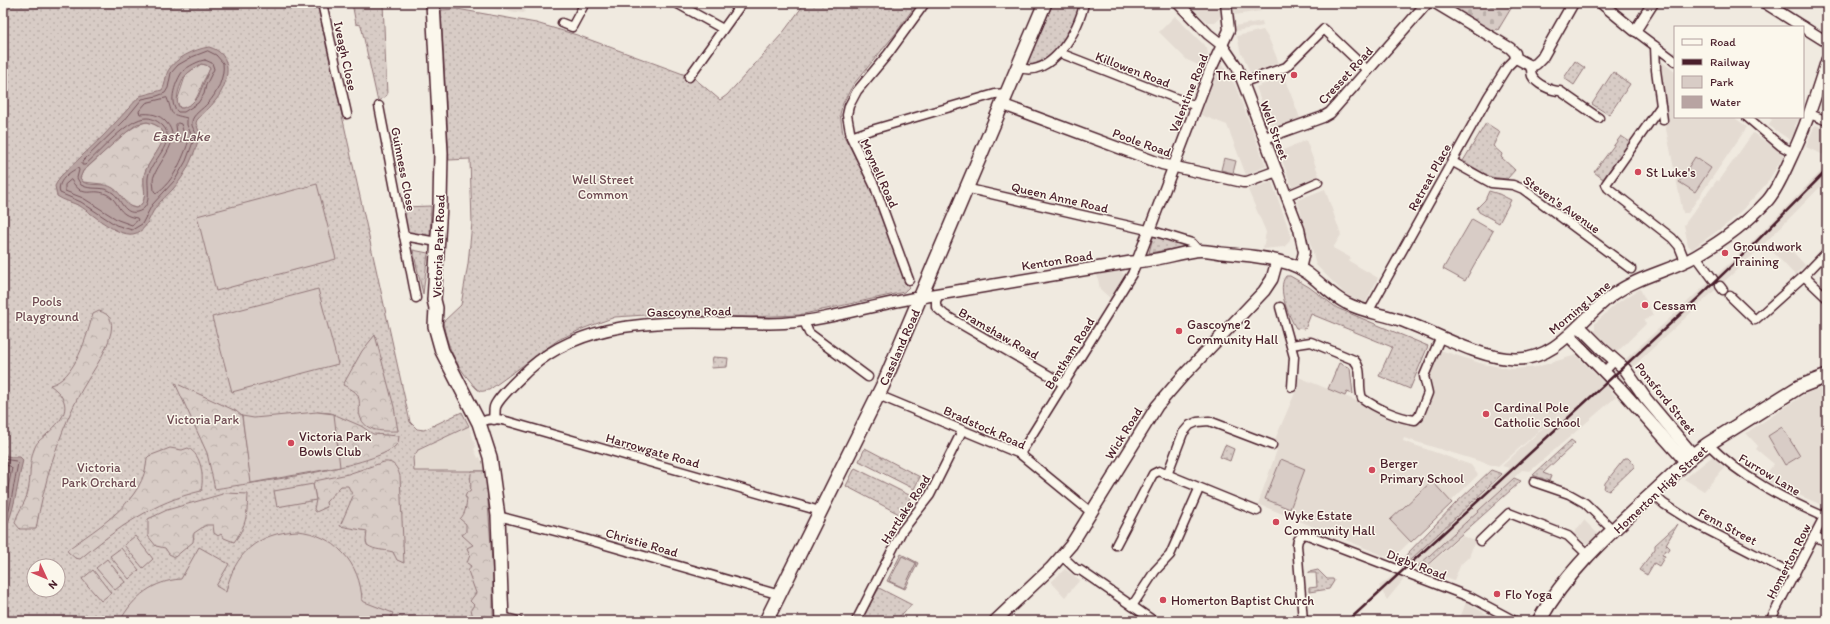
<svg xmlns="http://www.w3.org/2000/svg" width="1830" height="624" font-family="Itim,sans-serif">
	<defs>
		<pattern id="green-dots" width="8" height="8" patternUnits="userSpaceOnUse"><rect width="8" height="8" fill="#d8ccc6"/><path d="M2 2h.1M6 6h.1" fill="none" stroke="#bbafaa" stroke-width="1.8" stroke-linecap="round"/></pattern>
		<pattern id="forest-crowns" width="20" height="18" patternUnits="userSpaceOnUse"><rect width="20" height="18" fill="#d8ccc6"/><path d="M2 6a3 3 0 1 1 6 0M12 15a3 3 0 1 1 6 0" fill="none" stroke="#bbafaa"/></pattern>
		<pattern id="cemetery-stones" width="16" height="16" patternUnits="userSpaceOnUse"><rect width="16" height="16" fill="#d8ccc6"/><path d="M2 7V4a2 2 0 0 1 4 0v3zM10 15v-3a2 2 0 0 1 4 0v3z" fill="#bbafaa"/></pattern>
	</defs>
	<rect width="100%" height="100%" fill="#f0eae0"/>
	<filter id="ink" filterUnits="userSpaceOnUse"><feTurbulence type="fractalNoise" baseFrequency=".025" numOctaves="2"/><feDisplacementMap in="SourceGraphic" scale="8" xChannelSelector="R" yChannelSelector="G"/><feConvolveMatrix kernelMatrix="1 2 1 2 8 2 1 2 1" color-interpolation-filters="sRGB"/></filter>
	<g filter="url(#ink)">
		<g fill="#e4dbd2">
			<polygon points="448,3 527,3 524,13"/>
			<polygon points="1188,3 1221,3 1222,16 1215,22 1207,22"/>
			<polygon points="1245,3 1260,3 1261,11 1235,15 1233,5"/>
			<polygon points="1175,16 1207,48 1208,54 1203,67 1187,60 1159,32"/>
			<polygon points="1262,21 1263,26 1236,31 1235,26"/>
			<polygon points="1263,30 1269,39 1279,63 1250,73 1243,55 1241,54 1237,36"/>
			<polygon points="1660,60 1675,72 1675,117 1734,117 1747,127 1688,213 1683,213 1665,124 1658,64"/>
			<polygon points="1222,64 1235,85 1266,166 1246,175 1227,125 1201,115 1219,65"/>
			<polygon points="1284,77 1300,118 1273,129 1271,128 1256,87"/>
			<polygon points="1769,117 1801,117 1795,125 1796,131 1790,140 1768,125 1772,120"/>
			<polygon points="1816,125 1827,130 1826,156 1806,147 1814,127"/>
			<polygon points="1753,133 1783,153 1783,157 1767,183 1746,206 1730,222 1692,249 1688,245 1684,225 1717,180 1719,181"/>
			<polygon points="1306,140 1319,175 1292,187 1279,152"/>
			<polygon points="1827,165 1827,180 1757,251 1609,389 1616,397 1530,471 1522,470 1404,579 1387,600 1379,586 1394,575 1509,468 1502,466 1567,406 1498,467 1404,438 1403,441 1471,465 1478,475 1392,559 1258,504 1277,450 1273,444 1298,386 1296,376 1399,418 1401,423 1410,425 1426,390 1424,377 1437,349 1483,364 1512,369 1537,367 1576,355 1602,381 1750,244"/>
			<polygon points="1271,182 1272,182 1291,236 1289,242 1284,247 1263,249 1266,232 1248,190"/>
			<polygon points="1325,189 1341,235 1333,248 1351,258 1349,261 1378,278 1366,302 1364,303 1345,294 1316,265 1312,249 1297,200"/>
			<polygon points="1782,240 1805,265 1795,275 1771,250"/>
			<polygon points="1120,270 1124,275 1111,299 1100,289 1097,274"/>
			<polygon points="1640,289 1653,315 1644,321 1646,324 1616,353 1595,331 1595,323 1617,303"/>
			<polygon points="1827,386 1827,500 1824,506 1762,479 1774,464 1756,449 1758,446 1746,433 1807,393"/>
			<polygon points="469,426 476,447 474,449 478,458 480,457 486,471 414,471 413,458 418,450"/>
			<polygon points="1713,456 1724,468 1704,491 1684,479"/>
			<polygon points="1584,520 1598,534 1590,543 1585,543 1574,533"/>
			<polygon points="1462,536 1475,541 1469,557 1461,564 1454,580 1424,569"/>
			<polygon points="1065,569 1080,580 1065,597 1051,582"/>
			<polygon points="1466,602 1498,621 1459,621"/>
		</g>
		<g fill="url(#green-dots)" stroke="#917678" fill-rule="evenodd">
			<path d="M3 3H317L410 422 417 429 424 430 462 412 469 426 418 450 413 458 414 471H486L493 578V621H3ZM34 566H58V590H34Z"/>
			<polygon points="352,3 383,3 387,95 378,102 361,25 356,24"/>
			<path d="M805 3H917L896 33 853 85 843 103 840 114 843 134 869 183 909 287 904 292 799 315 748 317 645 315 615 317 582 329 558 340 489 390C486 390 483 392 480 391 476 389 473 385 471 382 455 364 447 345 443 322L461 305 468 264 472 223 470 159 449 160 441 10 457 9 536 23 577 35 694 78 720 100 727 95 782 34Z"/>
			<path d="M1053 3H1081C1073 31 1057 62 1026 66Z"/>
			<polygon points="1575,61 1585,68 1574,85 1564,78"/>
			<polygon points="1613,72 1630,84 1609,115 1592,104"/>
			<polygon points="1486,123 1500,132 1493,146 1502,154 1501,157 1515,170 1507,179 1490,177 1463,161"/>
			<polygon points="1621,136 1630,142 1603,179 1594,172"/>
			<polygon points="1489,191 1499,194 1511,200 1499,223 1479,212 1477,208 1485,200"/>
			<polygon points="431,206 430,237 407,233 402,207"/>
			<polygon points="1153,237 1156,237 1190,246 1149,253"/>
			<polygon points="413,250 428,253 423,294"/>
			<path d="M1286 276H1290L1309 287 1337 308 1428 346 1410 389 1379 376 1392 347 1311 314 1305 329 1296 328C1289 317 1276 288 1286 276Z"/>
			<polygon points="1592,345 1608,361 1606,365 1588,349"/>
			<polygon points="713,357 728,358 727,367 711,368"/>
			<polygon points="1571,440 1575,443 1543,473 1551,476 1549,481 1533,475"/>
			<polygon points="1225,445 1234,449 1230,461 1220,457"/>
			<polygon points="865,448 920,477 914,489 859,461"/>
			<polygon points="1625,458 1628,458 1634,464 1634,467 1609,491 1604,489 1605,483"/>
			<polygon points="855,468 911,496 901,515 846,486"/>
			<polygon points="1491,470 1502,474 1408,562 1403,560 1407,554 1456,503"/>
			<polygon points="1514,478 1521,481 1424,568 1418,566"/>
			<polygon points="1678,524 1666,544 1670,548 1668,552 1665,550 1662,555 1665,556 1659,566 1654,563 1647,575 1639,570 1655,549 1655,545"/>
			<polygon points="901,554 918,563 905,589 887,581"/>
			<polygon points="1318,570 1327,579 1333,579 1334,581 1329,589 1309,592 1309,588 1317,587 1316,573 1309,573 1309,572"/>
			<polygon points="879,588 912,605 894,621 861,621"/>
		</g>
		<g fill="url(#forest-crowns)" stroke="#917678">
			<path d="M201 64 206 65 210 68C209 73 205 77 203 82 199 92 195 109 180 108L177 101 186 74Z"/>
			<path d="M147 122C185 132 145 159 144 177 143 189 149 202 136 208L129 206 102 184 83 182 80 178 83 171C100 158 127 125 147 122Z"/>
			<path d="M99 311C110 314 113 321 111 332 106 356 89 375 78 397 57 439 44 483 36 529H20L15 523C17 513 24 505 27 495 32 479 28 462 35 447 38 440 42 439 47 434 66 417 74 403 50 385 75 380 87 335 93 314Z"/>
			<path d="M375 335 394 407 398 431C384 431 365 433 360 416 358 409 361 403 358 396 356 391 349 388 343 385L362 351Z"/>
			<path d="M175 383 236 411 242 416 250 473 317 412 331 413 361 426 373 434 399 436 398 443C382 467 248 483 215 489L207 453Z"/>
			<path d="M170 448 182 450 188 448C202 455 204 477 201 491 154 502 117 528 80 559L75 558 68 552 67 550C98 527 145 501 147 458L149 456Z"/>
			<path d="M384 462C394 461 397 467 400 476L404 563 397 560 393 552C382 549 376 551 367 545L366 540 367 531 340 526 353 496 348 486H341L326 502 327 507 316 512 314 509 316 500 313 484 315 481 348 474Z"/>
			<path d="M472 471H486L493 578V621H472L473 618 471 609 474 605 470 601 476 593 468 571 471 566 467 563 470 555 467 548 473 545 462 535 466 532V524L460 519C466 513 466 506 467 498L465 497 467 492H470C472 485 469 478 472 471Z"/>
			<path d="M226 493 248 494C247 514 247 525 234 542L224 538 221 534 218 536 214 533 213 525H206L194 533 193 542 175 557 169 554 165 548 156 546 148 536V519L167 510Z"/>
		</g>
		<polygon fill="url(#cemetery-stones)" stroke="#917678" points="1454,3 1510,3 1513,5 1498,30 1496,29 1493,33 1451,8"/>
		<g fill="#d8ccc6" stroke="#917678">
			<polygon points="1695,157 1711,168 1695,192 1679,182"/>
			<polygon points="1224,158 1236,161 1233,173 1221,170"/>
			<polygon points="317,184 336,259 216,291 197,216"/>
			<polygon points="1472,219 1493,231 1465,281 1443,269"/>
			<polygon points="318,289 338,364 232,392 212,317"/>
			<polygon points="1339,363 1350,368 1353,394 1347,392 1345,396 1328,389"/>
			<polygon points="317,412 334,414 340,467 251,483 242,416 254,418"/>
			<polygon points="1782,427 1800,456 1785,465 1768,436"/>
			<polygon points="1281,459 1305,469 1290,509 1265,499"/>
			<polygon points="1432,481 1452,503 1411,542 1390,520"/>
			<polygon points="313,484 316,500 277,507 274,491"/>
			<path d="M297 531C334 534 361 563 362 601L393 613 389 621H120C134 596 153 581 181 579L199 547 229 564 216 586 226 592C234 554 257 533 297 531Z"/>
			<polygon points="135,536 153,559 143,568 124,545"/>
			<polygon points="121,548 139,570 129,579 110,556"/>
			<polygon points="902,556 916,563 904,588 889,581"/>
			<polygon points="107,559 125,582 115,590 96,568"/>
			<polygon points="93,570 111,593 101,601 82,579"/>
		</g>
		<g fill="#b8a4a2" stroke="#8c6f72" fill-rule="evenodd">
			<path d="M209 47C235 54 229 83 216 100 210 108 203 113 197 120L196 123 200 134C195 153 186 175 173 189 168 195 161 200 156 207 149 216 147 232 133 234 116 236 94 215 80 206 72 202 64 201 57 196L55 186 60 177 104 135 140 96 162 90C166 84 165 77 168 71 175 58 195 49 209 47ZM201 64 206 65 210 68 198 97 191 104 183 108H180C173 101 181 79 188 73 191 70 197 67 201 64ZM147 122C185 131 145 159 144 177 143 189 149 202 136 208 124 207 123 194 113 188 104 182 92 187 83 182L80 178 83 171 122 136 137 124Z"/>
			<path d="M3 455 12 457H20L23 460C17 485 15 511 3 534Z"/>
		</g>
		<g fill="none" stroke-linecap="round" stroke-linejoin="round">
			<g stroke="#76545b" stroke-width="1">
				<path d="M208 51 216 55 223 63C225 76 217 94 208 103 203 109 192 115 192 122 191 127 195 130 196 134L186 161 175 180 152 205 142 224 132 230 116 225 81 202 60 193C56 182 69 172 78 168L79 170 77 178 81 185C91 191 103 185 113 193 121 199 124 215 137 212 153 208 147 188 148 178 149 162 178 142 163 126 159 122 153 118 147 118 129 117 99 153 85 165H82V162L124 121 142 99 157 96 165 93 168 88 171 73 178 65 192 57Z"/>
				<path d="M205 60 212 63 214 69 206 85 204 94 198 103 184 112H178C167 103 176 80 183 71 187 67 200 60 205 60Z"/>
				<path d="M167 98C174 116 167 113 187 118V125L191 134C185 153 174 183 156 193L154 191C154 186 152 180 154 176 160 159 183 140 166 122 159 114 150 113 140 114L139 111 146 103Z"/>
				<polygon points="178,123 181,124 184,134 180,143 178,141 176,125"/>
				<path d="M71 180C85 201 90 187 106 194 121 201 115 215 137 218L138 220 132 225 118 220 83 198 65 191V185Z"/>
				<polyline points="3,459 16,461 18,463 10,506 3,525"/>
				<polyline points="3,465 10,466 12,468 3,513"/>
			</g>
			<defs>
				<g id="minor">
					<polyline points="322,3 347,114"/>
					<polyline points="676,3 723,29"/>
					<polyline points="562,23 572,27 585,3"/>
					<polyline points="1635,31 1675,61"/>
					<polyline points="1655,46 1656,70 1663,120"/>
					<polyline points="1060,53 1196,106"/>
					<path d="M1531 66C1531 69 1531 73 1532 76 1536 84 1551 91 1560 91L1599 118"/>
					<path d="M1018 67C1050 81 1080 29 1084 3"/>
					<polyline points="689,77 742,3"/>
					<polyline points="1244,82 1286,67 1324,29 1368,71"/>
					<polyline points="379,106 416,298"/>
					<polyline points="1661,106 1606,184 1608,188 1672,238 1679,246 1685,261"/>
					<polyline points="1810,114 1827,121"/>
					<polyline points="1747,117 1781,146 1794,153"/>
					<polyline points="851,137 868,131 995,94 1006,93"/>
					<polyline points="1453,162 1491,183 1513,185 1523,189 1631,269"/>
					<polyline points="965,188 1156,232 1192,243 1198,250"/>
					<polyline points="1286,196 1318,182"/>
					<polyline points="404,236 437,242"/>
					<polyline points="1696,256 1713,279"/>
					<polyline points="1804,276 1827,298"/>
					<polyline points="909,280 875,187 851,137 847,115 849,106 857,91 888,54 925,3"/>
					<polyline points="1720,286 1723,290"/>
					<polyline points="939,294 936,301 936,307 945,315 1064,384"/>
					<polyline points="1730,296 1755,320 1804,276 1827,252"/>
					<polyline points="1280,307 1294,357 1292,387"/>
					<polyline points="1368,312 1488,97 1507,67 1516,58"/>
					<polyline points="804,321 809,333 868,377"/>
					<path d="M1291 345 1311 342 1354 360C1364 370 1357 385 1362 398 1376 408 1398 418 1415 420L1419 416 1428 393 1424 376 1441 336"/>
					<polyline points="1604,372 1615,360"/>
					<polyline points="878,395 1020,454 1092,513"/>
					<path d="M479 423C487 419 497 418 506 421L820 511"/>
					<path d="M1708 444C1742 478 1782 498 1825 517"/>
					<polyline points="1020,454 1132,274 1137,262"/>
					<polyline points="1167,475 1183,433 1190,425 1197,422 1209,421 1272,445"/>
					<polyline points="1534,482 1569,494 1585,503 1614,531"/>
					<polyline points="1653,494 1664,504 1694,523 1795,575"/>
					<polyline points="498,516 578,537 780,595"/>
					<polyline points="1814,536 1827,542"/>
					<polyline points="1480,541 1509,513 1568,536 1589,556"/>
					<polyline points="1116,545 1153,474 1159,471 1257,511"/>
					<polyline points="1062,556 1077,570 1080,570 1154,621"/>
					<polyline points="1132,606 1155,571 1170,555 1199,489"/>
					<polyline points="502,617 518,621"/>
					<polyline points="856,621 902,531 930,495 962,431"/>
					<polyline points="1303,621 1297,545 1298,540 1303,534 1308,535 1472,598 1515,621"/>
					<polyline points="1770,621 1827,511"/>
				</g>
				<g id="tertiary">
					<polyline points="1178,3 1208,34 1222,45 1237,67 1299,229 1304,252 1300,269"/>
					<polyline points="1435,3 1510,48 1515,53 1516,58 1531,66 1536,64 1542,58 1573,3"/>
					<polyline points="1601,3 1635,31 1653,3"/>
					<polyline points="1765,3 1803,27"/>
					<polyline points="1803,27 1827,42"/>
					<polyline points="1001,104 1162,164 1243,182 1247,182 1277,171"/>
					<polyline points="1265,138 1323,117 1330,113 1427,3"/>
					<polyline points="1137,262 1210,71 1229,30 1226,3"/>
					<path d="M494 419C495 415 494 411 495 407 498 397 521 377 529 369 587 317 669 322 742 323 756 323 770 324 784 323 830 320 875 304 921 297"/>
				</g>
				<g id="secondary">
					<path d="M921 297 1131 262C1154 262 1174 254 1195 251 1203 249 1213 252 1221 253 1244 255 1268 257 1290 264 1312 271 1326 293 1346 303 1363 312 1382 314 1400 320 1436 332 1476 358 1515 359 1559 360 1582 316 1614 294 1639 276 1670 271 1696 256 1722 241 1748 222 1768 200 1777 189 1783 175 1789 162 1805 129 1816 95 1827 60"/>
					<polyline points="1579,326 1602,349 1625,369 1646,399 1693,455"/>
					<polyline points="1569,336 1619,387 1686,462"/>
					<polyline points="995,621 1051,568 1071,545 1157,406 1182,377 1264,291 1272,279 1277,261"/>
				</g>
				<g id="primary">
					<polyline points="433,3 441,153 440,205 434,300 436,308 435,326 442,351 479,423 490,457 498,516 502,621"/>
					<polyline points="766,621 883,385 1045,3"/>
				</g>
				<path id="trunk" d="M1539 621C1574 556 1642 507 1693 455L1708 444 1799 387 1827 376"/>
			</defs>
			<use href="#minor" stroke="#4a1f2b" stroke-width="11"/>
			<use href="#tertiary" stroke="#4a1f2b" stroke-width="13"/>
			<use href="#secondary" stroke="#4a1f2b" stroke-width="14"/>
			<use href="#primary" stroke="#4a1f2b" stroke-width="16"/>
			<use href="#trunk" stroke="#4a1f2b" stroke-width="16"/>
			<use href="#minor" stroke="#fbf7ec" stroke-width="8"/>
			<use href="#tertiary" stroke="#fbf7ec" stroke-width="10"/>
			<use href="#secondary" stroke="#fbf7ec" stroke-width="11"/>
			<use href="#primary" stroke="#fbf7ec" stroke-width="13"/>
			<use href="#trunk" stroke="#fbf7ec" stroke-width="13"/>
			<polyline stroke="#4a1f2b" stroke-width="2.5" points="1348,621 1697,299 1752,246 1827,170"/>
		</g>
	</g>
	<g fill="#d1495b" stroke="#fbf7ec" stroke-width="1.5">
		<circle cx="1294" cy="75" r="4"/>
		<circle cx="1638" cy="172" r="4"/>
		<circle cx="1725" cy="253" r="4"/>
		<circle cx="1645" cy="305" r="4"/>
		<circle cx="1179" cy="331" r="4"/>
		<circle cx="1486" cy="414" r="4"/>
		<circle cx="291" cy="443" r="4"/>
		<circle cx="1372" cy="470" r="4"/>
		<circle cx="1276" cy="522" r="4"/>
		<circle cx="1497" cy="594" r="4"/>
		<circle cx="1163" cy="600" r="4"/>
	</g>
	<g text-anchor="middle" stroke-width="3" stroke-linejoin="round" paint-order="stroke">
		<g font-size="13" fill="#4a1f2b" stroke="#fbf7ec">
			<text transform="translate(346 56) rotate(78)" y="5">Iveagh Close</text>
			<text transform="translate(1133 69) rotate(21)" y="5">Killowen Road</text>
			<text transform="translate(1345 75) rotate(-47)" y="5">Cresset Road</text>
			<text transform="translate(1188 93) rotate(-68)" y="5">Valentine Road</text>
			<text transform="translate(1275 130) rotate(70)" y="5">Well Street</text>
			<text transform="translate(1142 142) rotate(20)" y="5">Poole Road</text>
			<text transform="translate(404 169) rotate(79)" y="5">Guinness Close</text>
			<text transform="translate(880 173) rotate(66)" y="5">Meynell Road</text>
			<text transform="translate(1429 177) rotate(-61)" y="5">Retreat Place</text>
			<text transform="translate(1060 197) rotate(13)" y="5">Queen Anne Road</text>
			<text transform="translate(1562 204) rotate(35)" y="5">Steven's Avenue</text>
			<text transform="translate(438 246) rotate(-88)" y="5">Victoria Park Road</text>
			<text transform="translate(1057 260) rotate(-9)" y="5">Kenton Road</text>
			<text transform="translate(1579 307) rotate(-40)" y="5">Morning Lane</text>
			<text transform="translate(689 311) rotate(-1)" y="5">Gascoyne Road</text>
			<text transform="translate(999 333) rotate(30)" y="5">Bramshaw Road</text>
			<text transform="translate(899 347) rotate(-66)" y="5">Cassland Road</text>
			<text transform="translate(1069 353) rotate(-58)" y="5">Bentham Road</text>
			<text transform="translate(1666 398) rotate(51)" y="5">Ponsford Street</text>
			<text transform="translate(985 427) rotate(24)" y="5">Bradstock Road</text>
			<text transform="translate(1123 433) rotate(-58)" y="5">Wick Road</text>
			<text transform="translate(653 450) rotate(16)" y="5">Harrowgate Road</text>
			<text transform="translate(1770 474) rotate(31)" y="5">Furrow Lane</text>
			<text transform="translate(1660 489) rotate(-43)" y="5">Homerton High Street</text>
			<text transform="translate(905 509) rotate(-57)" y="5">Hartlake Road</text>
			<text transform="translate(1728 526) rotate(28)" y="5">Fenn Street</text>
			<text transform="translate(642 542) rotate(16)" y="5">Christie Road</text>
			<text transform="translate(1788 561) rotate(-63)" y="5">Homerton Row</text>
			<text transform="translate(1417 564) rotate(21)" y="5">Digby Road</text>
		</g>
		<g font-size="13" fill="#4a1f2b" stroke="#fbf7ec" text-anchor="start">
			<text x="1286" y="80" text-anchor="end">The Refinery</text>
			<text x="1646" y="177">St Luke's</text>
			<text x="1733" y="251">Groundwork<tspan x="1733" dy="15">Training</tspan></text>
			<text x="1653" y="310">Cessam</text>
			<text x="1187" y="329">Gascoyne 2<tspan x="1187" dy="15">Community Hall</tspan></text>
			<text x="1494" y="412">Cardinal Pole<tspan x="1494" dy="15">Catholic School</tspan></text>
			<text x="299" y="441">Victoria Park<tspan x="299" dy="15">Bowls Club</tspan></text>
			<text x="1380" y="468">Berger<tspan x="1380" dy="15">Primary School</tspan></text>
			<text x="1284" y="520">Wyke Estate<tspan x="1284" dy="15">Community Hall</tspan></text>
			<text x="1505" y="599">Flo Yoga</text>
			<text x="1171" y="605">Homerton Baptist Church</text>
		</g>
		<g font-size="13" fill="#6e4a52" stroke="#fbf7ec">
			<text x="603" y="184">Well Street<tspan x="603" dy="15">Common</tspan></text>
			<text x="47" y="306">Pools<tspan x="47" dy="15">Playground</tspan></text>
			<text x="203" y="424">Victoria Park</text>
			<text x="99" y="472">Victoria<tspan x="99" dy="15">Park Orchard</tspan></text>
		</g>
		<g font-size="14" font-style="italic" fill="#704e55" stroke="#fbf7ec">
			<text x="181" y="141">East Lake</text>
		</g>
	</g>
	<rect width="1830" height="624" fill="none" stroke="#fbf7ec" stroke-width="16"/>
	<rect x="8" y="8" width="1814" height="608" fill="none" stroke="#4a1f2b" stroke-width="1.5" filter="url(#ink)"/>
	<rect x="1674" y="26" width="130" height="92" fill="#fbf7ec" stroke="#b4a19f"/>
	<rect x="1682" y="39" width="20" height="6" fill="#fbf7ec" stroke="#b4a19f"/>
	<text x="1710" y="46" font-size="12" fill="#4a1f2b">Road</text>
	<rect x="1682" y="59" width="20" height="6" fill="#4a1f2b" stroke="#b4a19f"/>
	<text x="1710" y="66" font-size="12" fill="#4a1f2b">Railway</text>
	<rect x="1682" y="76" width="20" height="12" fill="#d8ccc6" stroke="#b4a19f"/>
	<text x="1710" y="86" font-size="12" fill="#4a1f2b">Park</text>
	<rect x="1682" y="96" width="20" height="12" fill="#b8a4a2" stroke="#b4a19f"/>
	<text x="1710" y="106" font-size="12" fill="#4a1f2b">Water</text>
	<g transform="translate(46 578) rotate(134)"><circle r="19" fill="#fbf7ec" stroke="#b4a19f"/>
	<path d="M0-3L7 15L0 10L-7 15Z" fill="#d1495b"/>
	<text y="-6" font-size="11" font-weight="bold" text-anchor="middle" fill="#4a1f2b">N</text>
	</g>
</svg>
